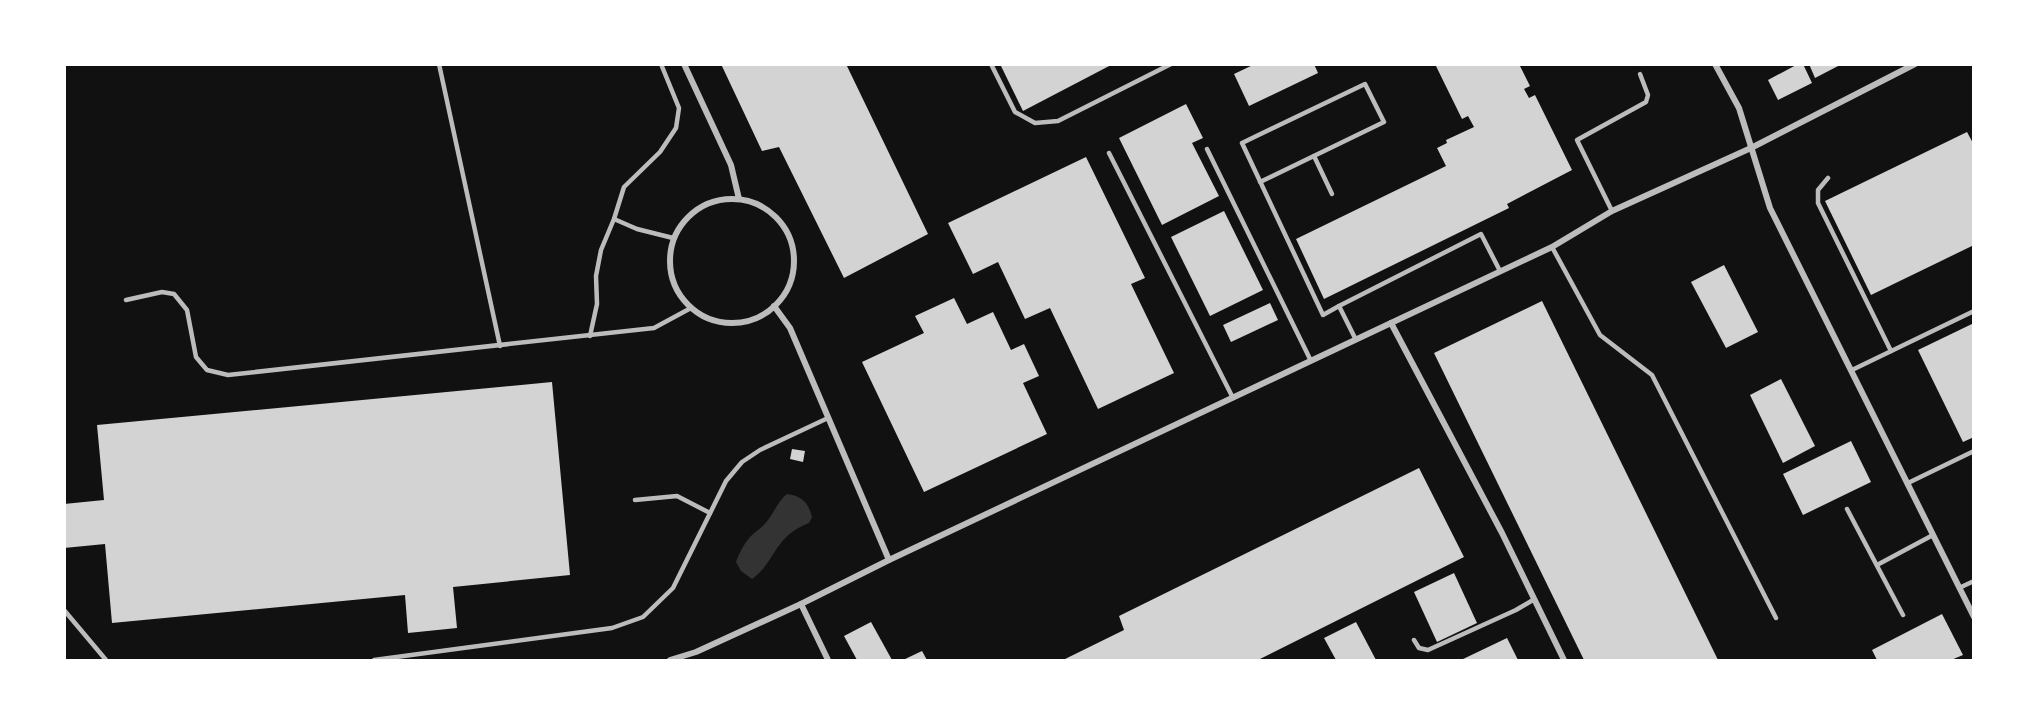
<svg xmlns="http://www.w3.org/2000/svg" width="2038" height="725" font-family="'Alegreya Sans',sans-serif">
	<rect width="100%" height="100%" fill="#111"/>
	<path fill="#333" d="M787 494C802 496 808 502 812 517L809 523C773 537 776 562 752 579L741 571 736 562C739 553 744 544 750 537 756 531 763 527 768 520 775 511 778 501 787 494Z"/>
	<g fill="#d3d3d3">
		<polygon points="721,64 846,64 928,234 844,278 779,147 762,151"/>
		<polygon points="1000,64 1113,64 1023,111"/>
		<polygon points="1255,64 1314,64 1318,73 1249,106 1234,74"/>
		<polygon points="1435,64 1519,64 1530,86 1524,89 1529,98 1535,95 1572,170 1507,204 1509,208 1324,299 1296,239 1446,166 1437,148 1447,143 1446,140 1474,127 1468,116 1462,119"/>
		<polygon points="1798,64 1803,64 1812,83 1778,100 1768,80"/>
		<polygon points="1809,64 1842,64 1815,78"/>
		<polygon points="1186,104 1203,138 1192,143 1219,196 1162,225 1119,138"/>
		<polygon points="1967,132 1974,145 1974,245 1871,295 1825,201"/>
		<polygon points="1086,157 1145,278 1131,284 1174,373 1098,409 1050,308 1025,319 998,262 973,274 948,223"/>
		<polygon points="1224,211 1263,290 1210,316 1171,237"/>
		<polygon points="1724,265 1758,332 1726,348 1691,282"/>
		<polygon points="954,298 967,324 993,312 1011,350 1024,344 1039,376 1023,383 1047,434 924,492 862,362 924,333 915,316"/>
		<polygon points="1542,301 1718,660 1584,660 1434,353"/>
		<polygon points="1270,303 1278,320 1231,342 1223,325"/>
		<polygon points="1974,323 1974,437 1963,442 1918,350"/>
		<polygon points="1781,379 1815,446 1783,463 1750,395"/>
		<polygon points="552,382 570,575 453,587 457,628 408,633 405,595 112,623 105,544 64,548 64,504 104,500 97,425"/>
		<polygon points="1851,441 1871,482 1803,515 1783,474"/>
		<polygon points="792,449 805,451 803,462 790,459"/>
		<polygon points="1419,468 1464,557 1258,660 1063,660 1124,630 1119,616"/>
		<polygon points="1454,573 1477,623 1437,642 1414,592"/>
		<polygon points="1942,614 1963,655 1951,660 1877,660 1872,650"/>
		<polygon points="871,622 892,660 857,660 844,636"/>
		<polygon points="1356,622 1376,660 1336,660 1324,638"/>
		<polygon points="1507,638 1518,660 1461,660"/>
		<polygon points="922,651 927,660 903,660"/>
	</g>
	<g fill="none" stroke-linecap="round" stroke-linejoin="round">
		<g stroke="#bcbcbc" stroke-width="4.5">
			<polyline points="439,64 500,346"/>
			<polyline points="991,64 1015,112 1035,123 1058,121 1171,64"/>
			<polyline points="1207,149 1311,361"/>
			<polyline points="1109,153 1233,398"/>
			<polyline points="1314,156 1332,194"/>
			<polyline points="1828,178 1818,190 1818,203 1891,351"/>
			<polyline points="1260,182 1384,122 1365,84 1242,143 1323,315 1339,306"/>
			<polyline points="1612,211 1577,140 1646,102 1648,95 1640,74"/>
			<polyline points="614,219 637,229 673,238"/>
			<polyline points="1552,247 1600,335 1652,375 1776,618"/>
			<polyline points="126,300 162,292 174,294 187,310 196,357 207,370 228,375 654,328 691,308"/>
			<polyline points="590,336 597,304 596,276 601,250 614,219 624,187 660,152 676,128 679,108 661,64"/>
			<polyline points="1356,340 1339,306 1481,234 1500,271"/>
			<polyline points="1852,370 1974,311"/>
			<polyline points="1908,483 1974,451"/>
			<polyline points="635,500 677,496 710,513"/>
			<polyline points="1847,509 1903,615"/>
			<polyline points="1877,565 1933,535"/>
			<polyline points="1959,588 1974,581"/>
			<polyline points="64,610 106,660"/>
			<polyline points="1414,640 1419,648 1428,650 1516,610 1533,600"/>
			<polyline points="374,660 612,628 643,617 673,588 726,481 742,462 760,450 828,418"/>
		</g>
		<g stroke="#bcbcbc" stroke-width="6">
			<polyline points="684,64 731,165 739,199"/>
			<polyline points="1715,64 1739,108 1770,208 1974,617"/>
			<circle cx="732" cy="261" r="62"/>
			<polyline points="774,306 790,328 889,560"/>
			<polyline points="1391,323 1502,533 1564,660"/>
			<polyline points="801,604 828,660"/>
			<polyline points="670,660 696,652 801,604 889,560 1391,323 1552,247 1612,211 1751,148 1915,64"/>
		</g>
	</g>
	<rect width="2038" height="725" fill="none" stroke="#ffffff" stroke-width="132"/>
</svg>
